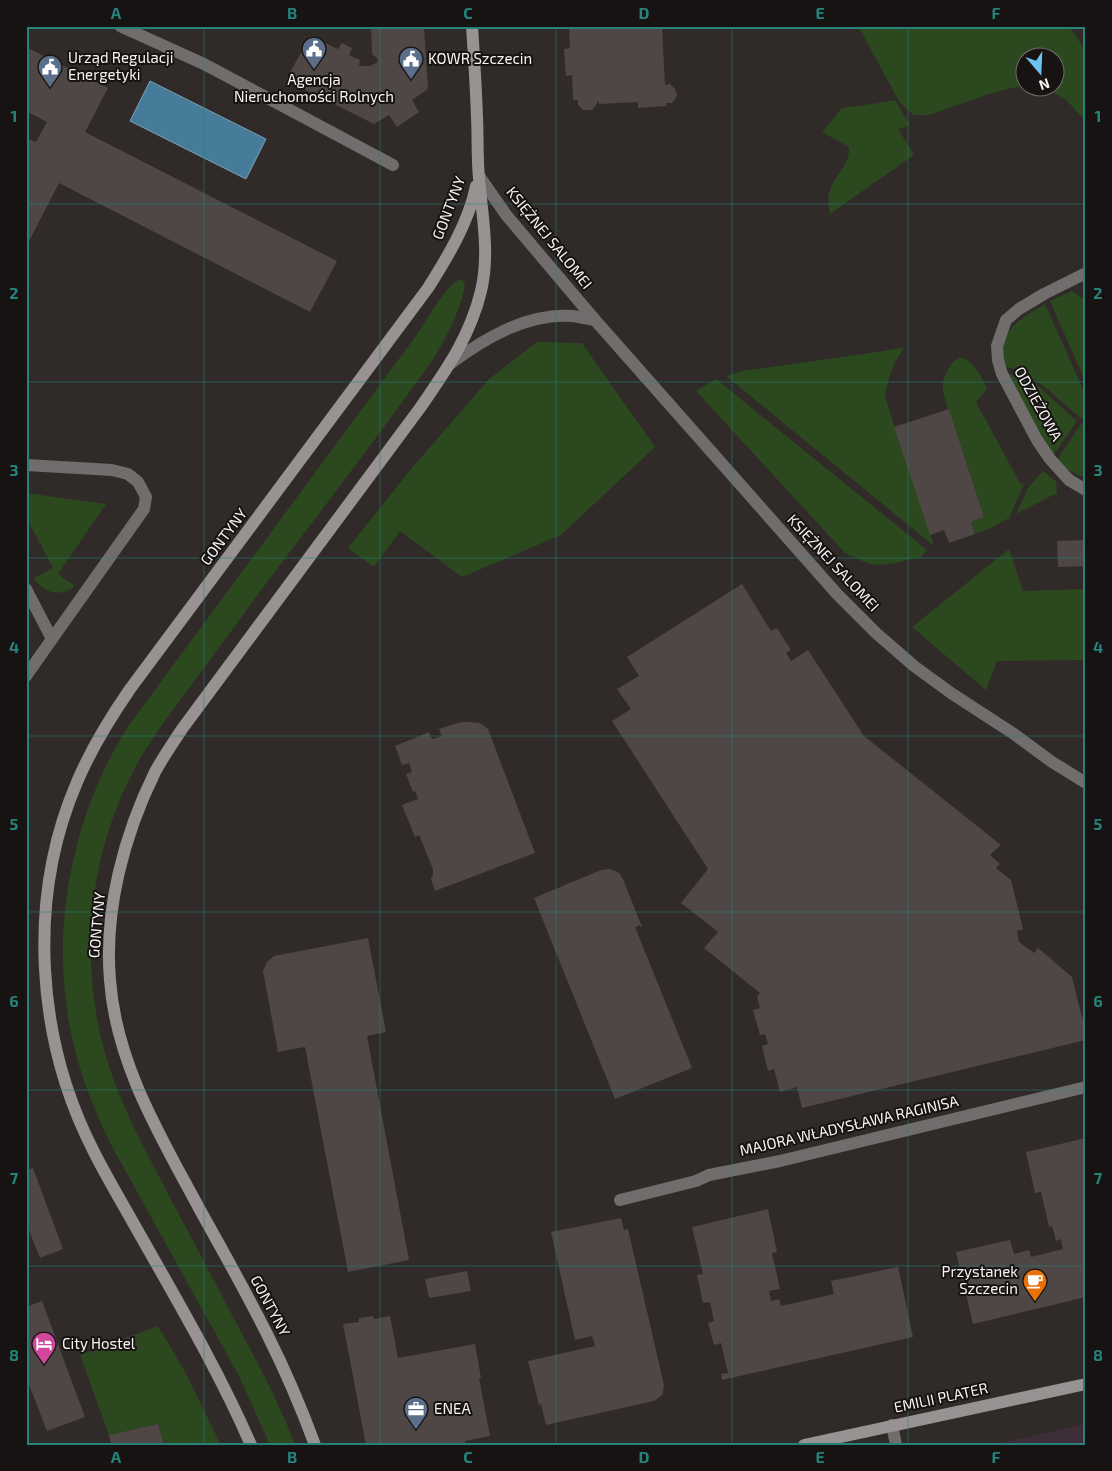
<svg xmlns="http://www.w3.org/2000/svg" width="1112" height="1471" font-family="'Exo 2',sans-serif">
	<rect width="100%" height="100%" fill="#302a28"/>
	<polygon fill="#3d2e3a" points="1086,1424 1086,1445 991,1445"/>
	<g fill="#2c481f">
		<polygon points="858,26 1069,26 1086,51 1086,121 1065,99 1046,88 1054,88 1054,58 1024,58 1024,86 1012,88 986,95 929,115 914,115 900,103"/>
		<path d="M895 100 910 125 898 129 914 155 830 214C829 206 827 198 830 190 836 173 850 166 849 147L822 132 842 108 886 102Z"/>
		<path d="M462 279 465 283C461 312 445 340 430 364 373 443 314 520 256 597 233 629 210 660 186 692 168 717 149 741 135 768 83 865 77 985 116 1086 129 1120 147 1153 164 1186 189 1233 214 1281 239 1328 259 1366 280 1404 295 1445H270L239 1376 110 1143C96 1113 83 1083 75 1050 47 941 69 819 129 725L415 337C425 324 447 281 462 279Z"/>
		<polygon points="1072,291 1083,299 1086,306 1086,383 1050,301"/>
		<path d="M1045 304 1086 396V422C1060 402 1037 374 1004 366 1003 361 1002 355 1002 349 1004 326 1028 315 1045 304Z"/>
		<polygon points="537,342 582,343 655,447 561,535 462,577 400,531 374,567 348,548 411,469 489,379"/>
		<path d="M905 347C893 362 888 378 885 397L934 546 726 376 742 371 884 351Z"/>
		<path d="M960 357C974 360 981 376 987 389L976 402 1021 485 1025 482 1009 518 989 529 975 534 971 522 984 517 949 409 947 408C946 401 942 391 943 384 944 375 952 360 960 357Z"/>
		<polygon points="1006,372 1038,386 1077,421 1052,457"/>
		<path d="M716 379 927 550 921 557C905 560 887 567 871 564 862 562 853 556 845 553L696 391Z"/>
		<polygon points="1081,424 1086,426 1086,477 1085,478 1064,468 1056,461"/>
		<polygon points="1043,471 1056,481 1057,493 1016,514 1028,488"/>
		<path d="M26 493 106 504 58 574 75 586C61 598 43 593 34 578L53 568 26 517Z"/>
		<polygon points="1009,549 1023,591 1086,589 1086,660 997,661 986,690 912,627"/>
		<polygon points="158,1326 184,1370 221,1445 164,1445 158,1424 109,1435 80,1355"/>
	</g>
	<polygon fill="#467c9a" stroke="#7ba0b4" points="150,81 266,139 246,179 130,121"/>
	<g fill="#4e4745">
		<polygon points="371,26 424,26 428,89 412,100 419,112 397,127 389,115 374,124 286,80 310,36 338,49 342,43 352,48 349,55 360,60 359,66 370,66 377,63 378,59 373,55 372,52"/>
		<polygon points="569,26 662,26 665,85 670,84 676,90 677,96 672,103 666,103 667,106 638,108 638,102 599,104 599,102 597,102 597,104 592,110 583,110 578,105 578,100 573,100 572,75 566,76 564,49 570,48"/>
		<polygon points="26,47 108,88 85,132 337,261 310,312 59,183 26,247 26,138 36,142 47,122 26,111"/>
		<polygon points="949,409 984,517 971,522 975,534 949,543 944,530 930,535 894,427"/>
		<polygon points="1086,540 1086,566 1058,567 1057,541"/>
		<polygon points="742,584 771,631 777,628 791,650 786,653 791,661 808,650 864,736 1001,845 990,855 1000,864 996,868 1011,880 1023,929 1017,931 1019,942 1034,953 1038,948 1072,977 1077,998 1086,1031 1086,1040 802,1108 797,1087 780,1092 774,1069 768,1071 762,1046 768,1044 765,1034 760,1035 753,1010 760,1008 757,997 760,993 704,948 718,932 681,903 708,869 612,721 631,709 617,689 639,676 627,657"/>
		<polygon points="461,722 468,722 480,723 488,729 535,853 435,891 431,879 433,874 433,869 419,835 415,837 402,805 418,799 415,791 413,792 406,774 412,772 409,763 402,765 395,746 429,732 432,739 442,736 439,729"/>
		<polygon points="610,869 619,873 623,879 642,927 640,927 640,925 635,927 692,1068 615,1099 534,898 601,870"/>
		<polygon points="368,938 386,1032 367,1036 409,1260 348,1272 305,1047 278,1052 263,971 267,962 274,956"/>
		<polygon points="1086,1138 1086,1297 973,1324 956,1252 1010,1240 1014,1254 1029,1250 1031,1257 1063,1249 1061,1239 1056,1241 1052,1226 1049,1227 1041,1192 1035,1193 1026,1152"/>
		<polygon points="33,1168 63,1249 40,1258 26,1223 26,1170"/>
		<polygon points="768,1209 777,1252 772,1253 780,1289 769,1291 771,1301 779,1299 781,1306 834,1294 831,1281 898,1267 913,1337 722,1380 721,1374 728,1373 721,1343 714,1345 708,1323 714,1321 710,1302 703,1303 697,1275 703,1274 692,1227"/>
		<polygon points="621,1218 624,1230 628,1229 664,1385 663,1393 661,1396 654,1401 546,1425 541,1404 539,1405 528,1361 595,1346 592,1336 575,1340 551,1232"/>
		<polygon points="467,1271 471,1291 429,1298 425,1279"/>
		<polygon points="42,1301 85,1417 47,1431 26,1377 26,1307"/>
		<polygon points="373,1316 374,1319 390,1316 398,1358 475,1344 481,1378 479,1378 490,1436 465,1441 465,1444 460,1445 366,1445 343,1324 359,1322 359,1318"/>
		<polygon points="158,1424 164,1445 111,1445 109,1435"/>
	</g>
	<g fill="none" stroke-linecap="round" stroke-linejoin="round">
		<g stroke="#716d6d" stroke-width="12">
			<polyline points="620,1200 696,1181 709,1175 780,1161 1086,1087"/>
			<polyline points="892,1425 896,1445"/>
		</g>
		<g stroke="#716d6d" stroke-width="12">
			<polyline points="120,26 204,64 393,165"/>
			<polyline points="479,176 507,216 595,320 837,594 876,633 914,666 951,693 1014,734 1052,762 1086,783"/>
			<polyline points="1086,273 1044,294 1019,309 1006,320 997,346 998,360 1002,374 1037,440 1050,459 1069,480 1086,490"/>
			<path d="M450 364C485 338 527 313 572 316 580 317 588 319 595 320"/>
			<polyline points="26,465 112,470 128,474 138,482 146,497 144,509 52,639"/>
			<polyline points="26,589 52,639 26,676"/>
		</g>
		<g stroke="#989292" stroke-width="12">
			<path d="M251 1445C218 1369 175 1297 135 1226 121 1201 106 1176 93 1150 36 1038 27 898 77 782 91 749 110 718 130 689L428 288C447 258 469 222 476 186"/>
			<path d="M315 1445C301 1407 285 1370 267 1334 246 1292 223 1251 200 1210 161 1137 116 1064 110 980 104 910 124 835 155 772 163 757 173 743 182 729L420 408C446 370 470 337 481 291 490 254 482 215 479 178 477 158 478 137 477 117 476 87 474 57 472 26"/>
			<polyline points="804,1445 1086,1384"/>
		</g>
	</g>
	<path fill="none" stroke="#26837b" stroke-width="1" stroke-opacity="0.55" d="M204 26V1445M380 26V1445M556 26V1445M732 26V1445M908 26V1445M26 204H1086M26 382H1086M26 558H1086M26 736H1086M26 912H1086M26 1090H1086M26 1266H1086"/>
	<defs>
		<symbol id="civic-pin" viewBox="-11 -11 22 30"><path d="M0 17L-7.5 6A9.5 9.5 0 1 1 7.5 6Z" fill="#5c6f8a" stroke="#161312"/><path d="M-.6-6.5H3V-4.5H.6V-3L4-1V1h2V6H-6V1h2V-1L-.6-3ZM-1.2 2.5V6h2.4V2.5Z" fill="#fff"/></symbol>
		<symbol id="cafe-pin" viewBox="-11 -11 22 30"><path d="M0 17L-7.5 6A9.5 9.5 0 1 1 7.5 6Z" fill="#e8710a" stroke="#161312"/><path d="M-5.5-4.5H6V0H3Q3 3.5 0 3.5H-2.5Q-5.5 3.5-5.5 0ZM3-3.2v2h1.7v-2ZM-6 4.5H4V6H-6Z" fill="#fff"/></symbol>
		<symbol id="hotel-pin" viewBox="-11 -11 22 30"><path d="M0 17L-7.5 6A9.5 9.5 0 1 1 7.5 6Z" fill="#d1479c" stroke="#161312"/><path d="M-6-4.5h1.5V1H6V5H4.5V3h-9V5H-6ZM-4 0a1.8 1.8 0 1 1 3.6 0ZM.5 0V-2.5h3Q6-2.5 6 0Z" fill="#fff"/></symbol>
		<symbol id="office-pin" viewBox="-11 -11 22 30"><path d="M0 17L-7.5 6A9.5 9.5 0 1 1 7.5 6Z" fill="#5c6f8a" stroke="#161312"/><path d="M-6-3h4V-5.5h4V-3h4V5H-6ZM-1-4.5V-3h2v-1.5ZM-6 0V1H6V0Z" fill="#fff"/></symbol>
	</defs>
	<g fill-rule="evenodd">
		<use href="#civic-pin" x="300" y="35" width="28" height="38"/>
		<use href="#civic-pin" x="397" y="45" width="28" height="38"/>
		<use href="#civic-pin" x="36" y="53" width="28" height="38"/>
		<use href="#cafe-pin" x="1021" y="1267" width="28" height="38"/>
		<use href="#hotel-pin" x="30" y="1330" width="28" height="38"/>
		<use href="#office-pin" x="402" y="1395" width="28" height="38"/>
	</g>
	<g text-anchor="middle" stroke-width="4" stroke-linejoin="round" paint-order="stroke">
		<g font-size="15" fill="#f8f4f2" stroke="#161312" text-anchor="start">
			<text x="68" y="63">Urząd Regulacji<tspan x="68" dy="17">Energetyki</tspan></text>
			<text x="428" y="64">KOWR Szczecin</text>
			<text x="314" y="85" text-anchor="middle">Agencja<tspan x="314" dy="17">Nieruchomości Rolnych</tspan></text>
			<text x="1018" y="1277" text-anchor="end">Przystanek<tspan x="1018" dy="17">Szczecin</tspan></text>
			<text x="62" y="1349">City Hostel</text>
			<text x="434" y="1414">ENEA</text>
		</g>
		<g font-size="15" fill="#f8f4f2" stroke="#161312">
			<text transform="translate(449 208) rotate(-69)" y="5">GONTYNY</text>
			<text transform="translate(549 238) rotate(51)" y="5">KSIĘŻNEJ SALOMEI</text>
			<text transform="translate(1038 404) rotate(61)" y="5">ODZIEŻOWA</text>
			<text transform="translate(224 537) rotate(-53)" y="5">GONTYNY</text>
			<text transform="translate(833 563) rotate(47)" y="5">KSIĘŻNEJ SALOMEI</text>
			<text transform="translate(97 925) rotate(-85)" y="5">GONTYNY</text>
			<text transform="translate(849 1126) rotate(-13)" y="5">MAJORA WŁADYSŁAWA RAGINISA</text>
			<text transform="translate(270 1306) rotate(62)" y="5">GONTYNY</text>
			<text transform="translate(941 1398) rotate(-12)" y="5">EMILII PLATER</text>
		</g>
	</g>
	<rect width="1112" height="1471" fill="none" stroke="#161312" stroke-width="55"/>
	<g transform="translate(1040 72) rotate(161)"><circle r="24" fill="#161312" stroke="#706d6c"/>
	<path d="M0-4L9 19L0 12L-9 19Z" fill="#6cc3f2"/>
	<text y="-8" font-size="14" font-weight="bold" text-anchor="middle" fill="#f8f4f2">N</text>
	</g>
	<rect x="28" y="28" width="1056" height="1416" fill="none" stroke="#26837b" stroke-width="2"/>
	<g font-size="16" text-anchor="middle" font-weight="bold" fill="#26837b">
		<text x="116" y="19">A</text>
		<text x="292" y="19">B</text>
		<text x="468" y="19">C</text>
		<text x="644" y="19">D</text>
		<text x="820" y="19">E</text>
		<text x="996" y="19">F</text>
		<text x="14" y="122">1</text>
		<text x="1098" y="122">1</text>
		<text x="14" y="299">2</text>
		<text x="1098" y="299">2</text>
		<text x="14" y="476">3</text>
		<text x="1098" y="476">3</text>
		<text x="14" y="653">4</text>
		<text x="1098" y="653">4</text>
		<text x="14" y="830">5</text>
		<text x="1098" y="830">5</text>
		<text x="14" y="1007">6</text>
		<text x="1098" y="1007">6</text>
		<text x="14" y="1184">7</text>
		<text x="1098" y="1184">7</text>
		<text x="14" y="1361">8</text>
		<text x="1098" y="1361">8</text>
		<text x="116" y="1463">A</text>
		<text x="292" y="1463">B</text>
		<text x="468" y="1463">C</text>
		<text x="644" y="1463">D</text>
		<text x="820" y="1463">E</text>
		<text x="996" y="1463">F</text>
	</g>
</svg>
